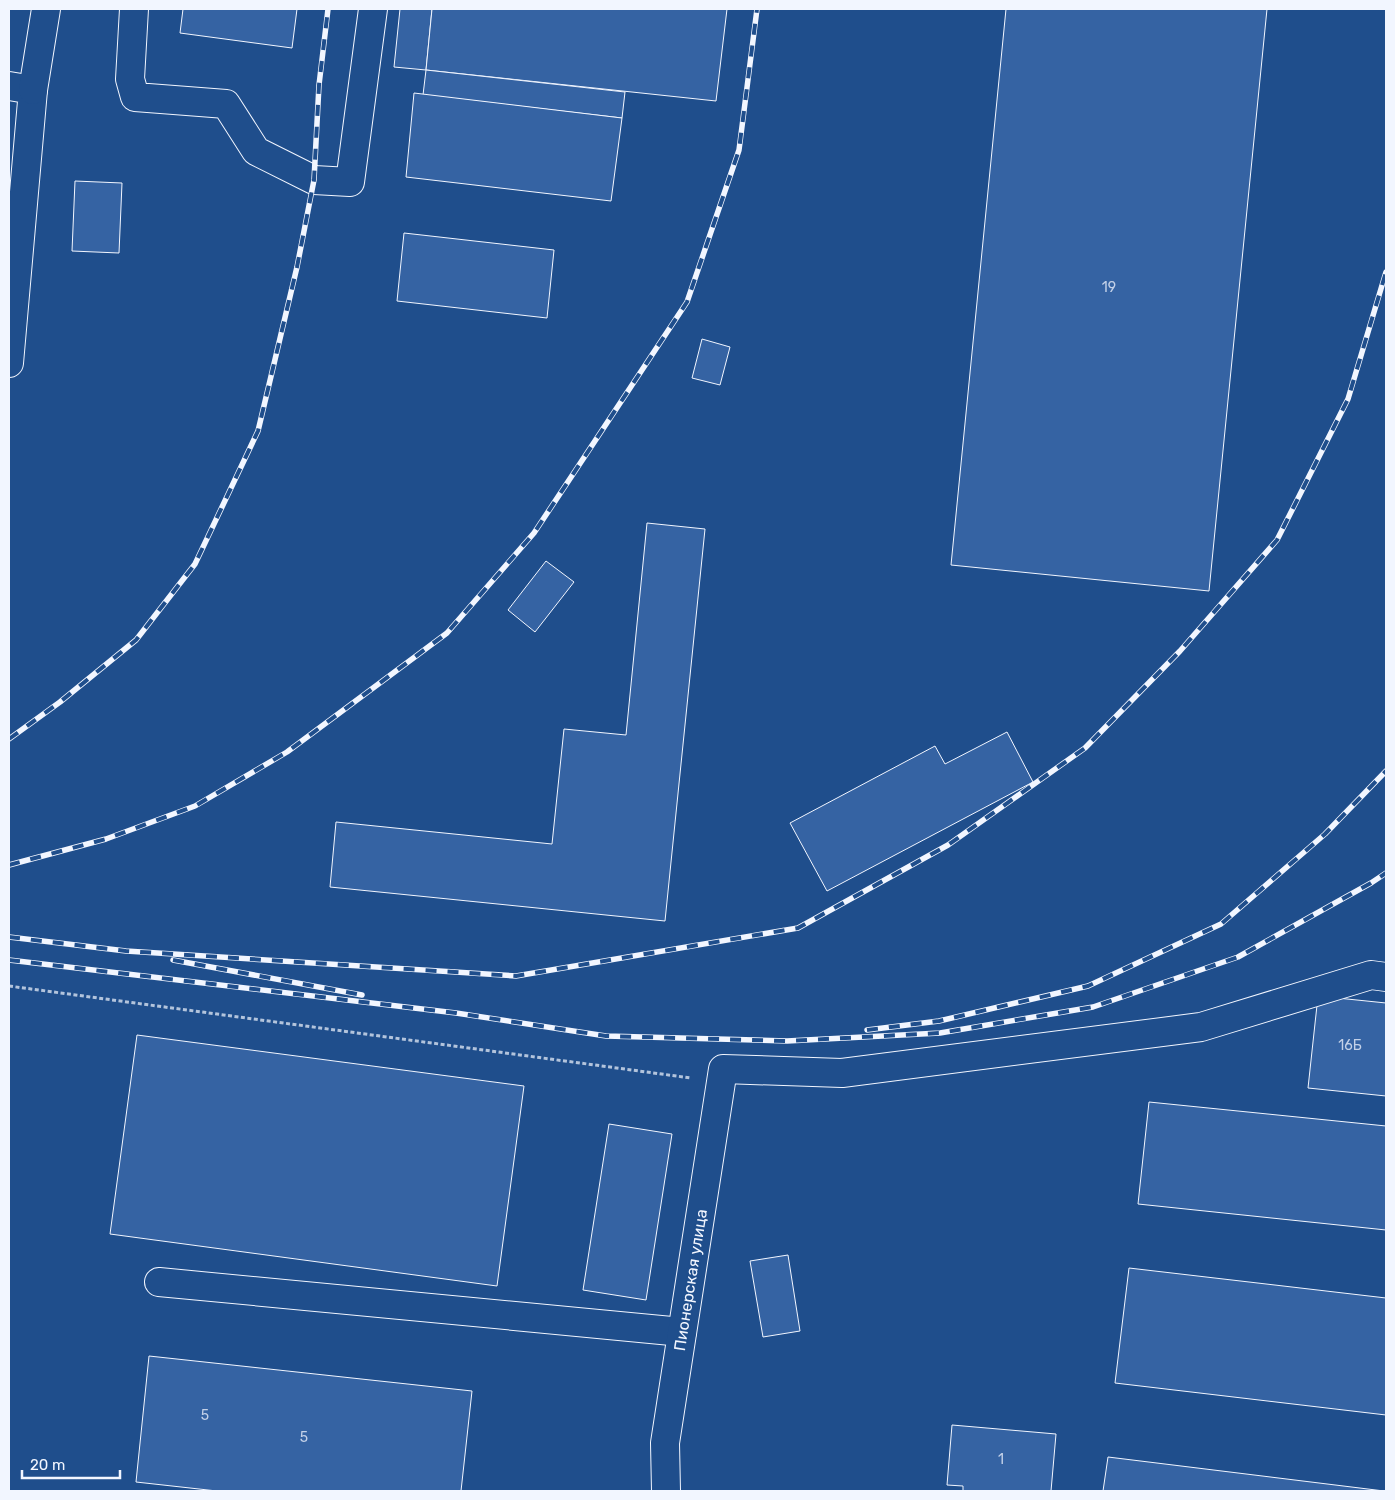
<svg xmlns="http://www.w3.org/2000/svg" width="1395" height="1500" font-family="Rubik,sans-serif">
	<rect width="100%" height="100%" fill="#1f4e8c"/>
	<g fill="#3563a3" stroke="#f2f6ff">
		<polygon points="183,9 297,9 292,48 180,33"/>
		<polygon points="400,9 432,9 426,70 394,67"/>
		<polygon points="432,9 727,9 716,101 426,70"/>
		<polygon points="1006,9 1267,9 1209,591 951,565"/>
		<polygon points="426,70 625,92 622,118 423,95"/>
		<polygon points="414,93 622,118 611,201 406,177"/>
		<polygon points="75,181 122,183 119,253 72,251"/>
		<polygon points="404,233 554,250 547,318 397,301"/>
		<polygon points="702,339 730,347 720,385 692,378"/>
		<polygon points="647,523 705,529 665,921 330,887 336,822 552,844 564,729 626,735"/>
		<polygon points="546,561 574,582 535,632 508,610"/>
		<polygon points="1007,732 1033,782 827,891 790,823 935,746 945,764"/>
		<polygon points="1318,996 1386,1003 1386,1096 1308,1088"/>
		<polygon points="137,1035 524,1086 497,1286 110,1234"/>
		<polygon points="1149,1102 1386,1126 1386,1230 1138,1204"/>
		<polygon points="609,1124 672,1134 646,1300 583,1290"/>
		<polygon points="788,1255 800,1331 763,1337 750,1261"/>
		<polygon points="1129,1268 1386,1298 1386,1415 1115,1383"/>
		<polygon points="149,1356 472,1391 461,1491 217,1491 136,1482"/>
		<polygon points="952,1425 1056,1434 1051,1491 963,1491 963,1486 947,1485"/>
		<polygon points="1108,1457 1384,1491 1103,1491"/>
	</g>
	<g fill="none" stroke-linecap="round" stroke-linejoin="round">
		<defs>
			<g id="minor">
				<polyline points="134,9 130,79 135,97 226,104 256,151 314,180 350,182 373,9"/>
				<polyline points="9,86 33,90 9,363"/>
				<polyline points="33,90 46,9"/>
				<polyline points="159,1282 682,1332"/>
				<polyline points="666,1491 665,1443 723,1069 842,1073 1201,1027 1371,975 1386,977"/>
			</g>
		</defs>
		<use href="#minor" stroke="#f2f6ff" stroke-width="30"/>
		<polyline stroke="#b3c4dc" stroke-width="3" stroke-dasharray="4 2.5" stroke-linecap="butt" points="9,986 691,1078"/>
		<use href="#minor" stroke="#1f4e8c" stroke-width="28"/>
		<defs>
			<g id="rail">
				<polyline points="9,739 60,702 136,640 195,564 258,431 297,267 314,180 319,85 328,9"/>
				<polyline points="9,865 106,839 195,806 287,752 447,633 534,533 687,302 739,150 757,9"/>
				<polyline points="9,937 126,951 516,976 798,928 948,845 1085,748 1180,651 1277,540 1348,399 1386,272"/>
				<polyline points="9,960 456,1013 606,1036 787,1041 940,1033 1093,1007 1238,957 1371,883 1386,873"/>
				<polyline points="173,960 362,995"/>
				<polyline points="867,1030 939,1021 1088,986 1221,924 1325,834 1386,771"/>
			</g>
		</defs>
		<use href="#rail" stroke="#f2f6ff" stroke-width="5.5"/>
		<use href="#rail" stroke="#1f4e8c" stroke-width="4" stroke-dasharray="11" stroke-linecap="butt"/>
	</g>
	<g text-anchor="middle" stroke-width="4" stroke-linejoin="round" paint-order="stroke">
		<g font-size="14" fill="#c3d1e8">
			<text x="1109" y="292">19</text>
			<text x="1350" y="1050">16Б</text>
			<text x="205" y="1420">5</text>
			<text x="304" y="1442">5</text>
			<text x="1001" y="1464">1</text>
		</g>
		<g font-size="16" fill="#f2f6ff" stroke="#1f4e8c">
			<text transform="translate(690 1280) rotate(-81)" y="6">Пионерская улица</text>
		</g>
	</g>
	<rect width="1395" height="1500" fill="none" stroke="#f2f6ff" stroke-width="20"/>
	<path d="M22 1470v8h98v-8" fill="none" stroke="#f2f6ff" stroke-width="2.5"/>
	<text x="30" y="1470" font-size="15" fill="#f2f6ff" stroke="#1f4e8c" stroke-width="4" paint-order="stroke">20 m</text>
</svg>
